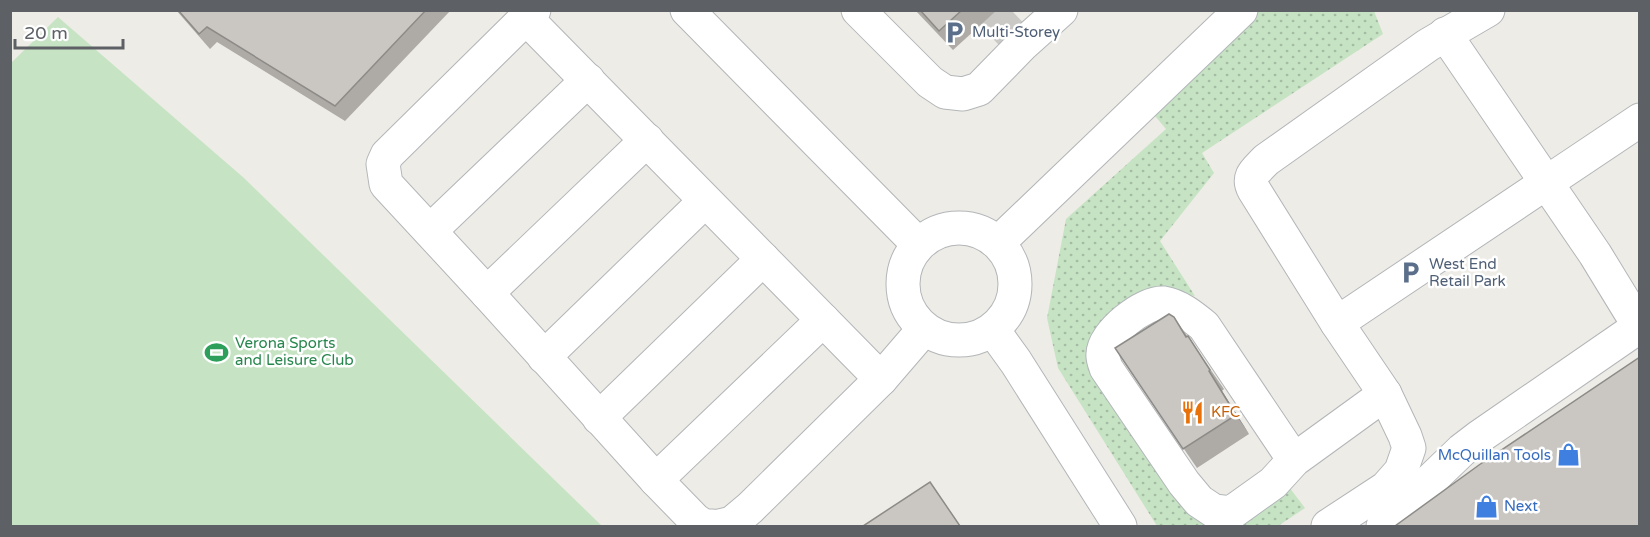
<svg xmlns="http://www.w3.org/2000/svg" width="1650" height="537" font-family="'Varela Round',sans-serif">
	<defs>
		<pattern id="grass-dots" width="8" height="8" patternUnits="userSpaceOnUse" patternTransform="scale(1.5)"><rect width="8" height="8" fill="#c6e4c4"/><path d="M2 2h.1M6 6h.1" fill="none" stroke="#a4bca3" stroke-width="1.8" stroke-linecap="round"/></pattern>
	</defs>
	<rect width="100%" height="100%" fill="#eeece6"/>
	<polygon fill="url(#grass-dots)" points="1240,11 1374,11 1383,34 1202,153 1214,173 1160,241 1195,296 1157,290 1097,338 1196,504 1286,483 1305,508 1278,526 1157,526 1058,368 1047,318 1066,219 1166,129 1144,103"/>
	<polygon fill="#c6e4c4" points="58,17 244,178 602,526 11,526 11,63"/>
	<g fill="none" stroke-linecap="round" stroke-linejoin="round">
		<polyline stroke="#cac9c6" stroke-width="33" stroke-dasharray="33 16" stroke-linecap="butt" points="988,10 1022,45"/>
		<defs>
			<g id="minor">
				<polyline points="534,10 387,155 383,164 386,184 487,293 656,480 695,520 704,526 712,526"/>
				<polyline points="687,10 918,244"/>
				<polyline points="858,10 930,82 945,92 963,94 979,89 1022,45 1061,10"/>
				<polyline points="526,18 881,379"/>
				<polyline points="1445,34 1595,254 1639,326"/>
				<circle cx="959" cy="284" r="56"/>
				<polyline points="430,231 588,80"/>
				<polyline points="998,243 1241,10"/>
				<polyline points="487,293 647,140"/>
				<polyline points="1337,323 1640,120"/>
				<polyline points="993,330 1016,362 1120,526"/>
				<polyline points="544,357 705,201"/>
				<polyline points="599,418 763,259"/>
				<path d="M1294 460 1204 326C1193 317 1178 305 1164 303 1144 301 1103 334 1103 354 1102 358 1105 364 1106 368L1184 483 1199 501 1214 511 1231 513 1273 483 1294 460 1385 394"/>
				<polyline points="656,480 823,320"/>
				<polyline points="719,526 732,523 750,508 881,379 924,329"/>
				<path d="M1328 526 1386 488 1401 471 1409 448 1405 436 1385 394 1337 323 1254 190C1246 176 1257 170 1266 160L1428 45 1488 10"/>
				<polyline points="1383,526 1462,450 1479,437 1640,326"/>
			</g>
		</defs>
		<use href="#minor" stroke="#b3b6b9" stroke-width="35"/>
		<use href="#minor" stroke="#fff" stroke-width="33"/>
	</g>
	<g fill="#aeaba7">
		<polygon points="176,10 451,10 345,121 217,42 210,49"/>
		<polygon points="915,10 997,10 953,50"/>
		<polygon points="1174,317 1224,389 1222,391 1249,434 1197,468 1115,348"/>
	</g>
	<polygon fill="#8d8b88" points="1209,371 1222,391 1249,434 1236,415"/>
	<g fill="#cac7c2" stroke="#8d8b88" stroke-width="1.5">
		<polygon points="178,10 426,10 335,106 207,27 199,34"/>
		<polygon points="920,10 962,10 939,31"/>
		<polygon points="1169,314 1174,317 1186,337 1188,336 1210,370 1209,371 1236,415 1183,449 1115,348"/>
		<polygon points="1640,357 1640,526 1395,526 1479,465"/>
		<polygon points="930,482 960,526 863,526"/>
	</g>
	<defs>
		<symbol id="parking-bare" viewBox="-9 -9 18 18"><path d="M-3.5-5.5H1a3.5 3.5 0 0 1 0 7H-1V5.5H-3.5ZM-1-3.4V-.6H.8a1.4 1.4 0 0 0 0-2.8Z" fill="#5c6f8a" stroke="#fff" stroke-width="2.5" paint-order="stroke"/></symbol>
		<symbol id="stadium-bare" viewBox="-9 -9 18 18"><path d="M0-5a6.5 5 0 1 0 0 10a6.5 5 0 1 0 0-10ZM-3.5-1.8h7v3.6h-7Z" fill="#2e9e5b" stroke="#fff" stroke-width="2.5" paint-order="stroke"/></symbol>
		<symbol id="restaurant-bare" viewBox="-9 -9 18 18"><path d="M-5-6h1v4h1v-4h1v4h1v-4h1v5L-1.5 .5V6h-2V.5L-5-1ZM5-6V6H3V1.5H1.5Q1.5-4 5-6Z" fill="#e8710a" stroke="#fff" stroke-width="2.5" paint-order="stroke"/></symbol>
		<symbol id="shop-bare" viewBox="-9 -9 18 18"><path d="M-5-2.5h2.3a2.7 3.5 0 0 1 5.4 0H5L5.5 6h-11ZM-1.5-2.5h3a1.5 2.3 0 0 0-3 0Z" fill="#3f7fe0" stroke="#fff" stroke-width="2.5" paint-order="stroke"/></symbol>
	</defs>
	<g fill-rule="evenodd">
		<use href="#parking-bare" x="938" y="16" width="33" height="33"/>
		<use href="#parking-bare" x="1394" y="256" width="33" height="33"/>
		<use href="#stadium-bare" x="200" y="336" width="33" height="33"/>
		<use href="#restaurant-bare" x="1176" y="396" width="33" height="33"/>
		<use href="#shop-bare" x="1552" y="438" width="33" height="33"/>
		<use href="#shop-bare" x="1470" y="490" width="33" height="33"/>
	</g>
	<g text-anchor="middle" stroke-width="5" stroke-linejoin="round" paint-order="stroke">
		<g font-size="15" fill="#4e5e75" stroke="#fff" text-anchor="start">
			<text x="972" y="37">Multi-Storey</text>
			<text x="1429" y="269">West End<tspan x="1429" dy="17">Retail Park</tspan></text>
		</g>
		<g font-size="15" fill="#27864d" stroke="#fff" text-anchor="start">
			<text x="235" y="348">Verona Sports<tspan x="235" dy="17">and Leisure Club</tspan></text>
		</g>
		<g font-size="15" fill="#c56008" stroke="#fff" text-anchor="start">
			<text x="1211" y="417">KFC</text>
		</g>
		<g font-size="15" fill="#366cbe" stroke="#fff" text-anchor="end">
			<text x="1551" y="460">McQuillan Tools</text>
			<text x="1504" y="511" text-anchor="start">Next</text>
		</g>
	</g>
	<rect width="1650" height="537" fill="none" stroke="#5d6165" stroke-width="24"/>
	<path d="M15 39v9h108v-9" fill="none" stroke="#5d6165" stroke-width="3"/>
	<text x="24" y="39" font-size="18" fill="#5d6165" stroke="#ffffff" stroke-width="4.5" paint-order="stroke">20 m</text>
</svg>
